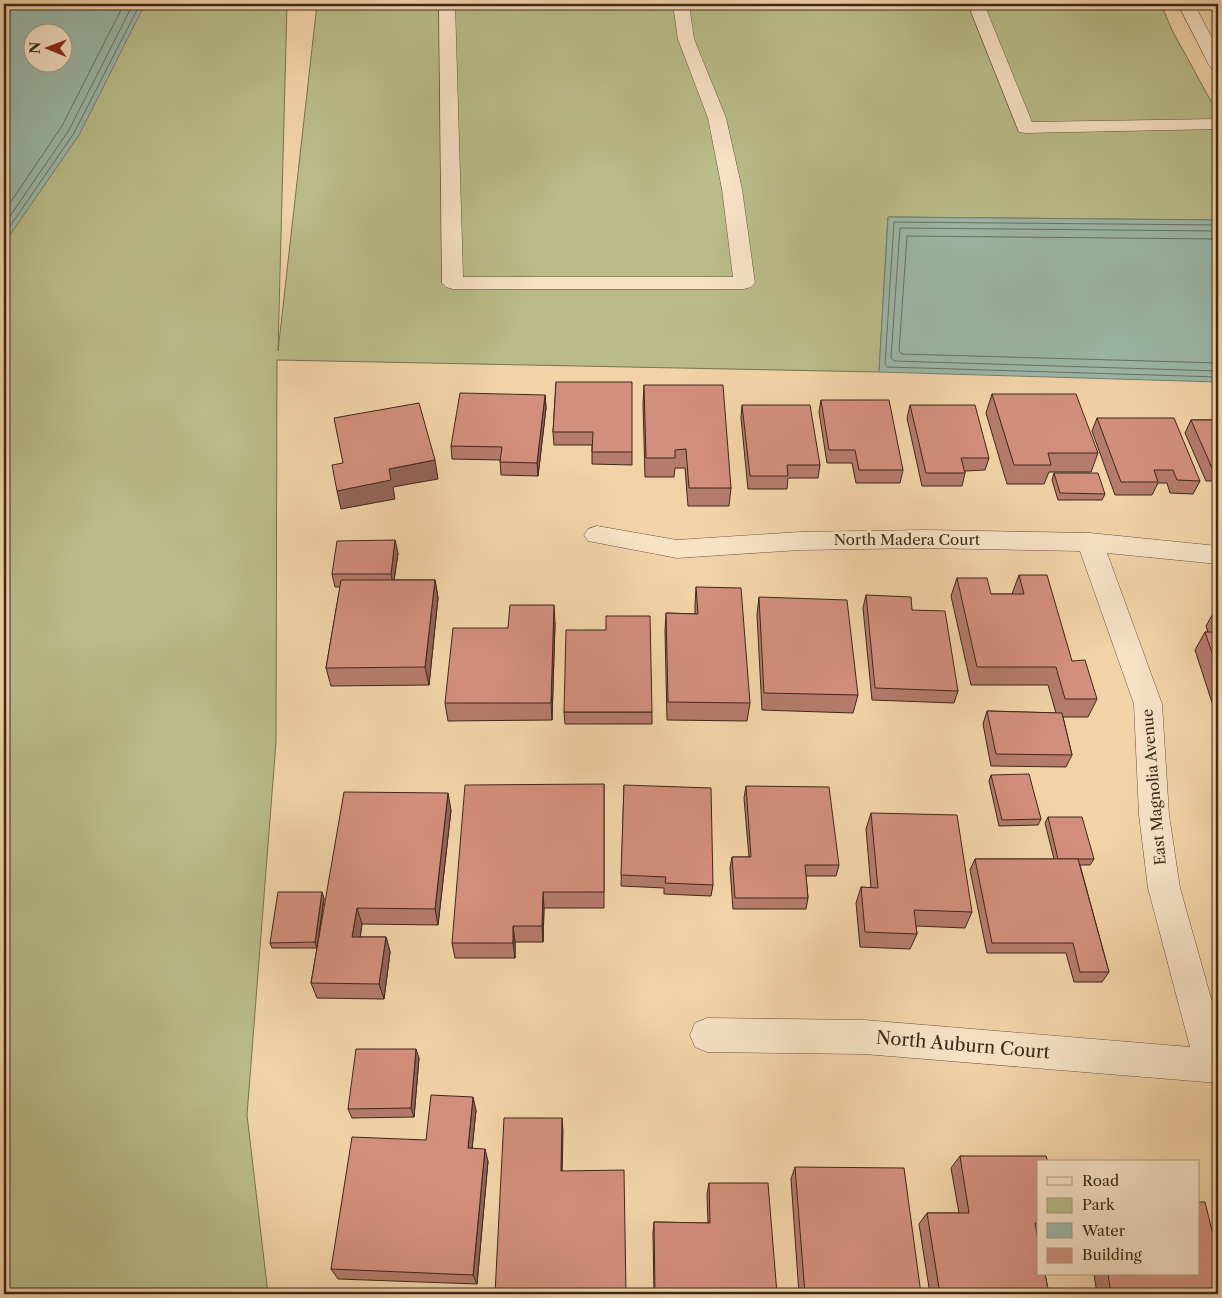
<svg xmlns="http://www.w3.org/2000/svg" width="1222" height="1298" font-family="'Libre Caslon Text',serif">
	<rect width="100%" height="100%" fill="#f2d3a8"/>
	<filter id="stains"><feTurbulence type="fractalNoise" baseFrequency=".004" numOctaves="4"/><feColorMatrix values="0 0 0 0 .2 0 0 0 0 .09 0 0 0 0 .02 0 0 0 .5 -.17"/></filter>
	<radialGradient id="worn" r=".72"><stop offset=".6" stop-color="#630" stop-opacity="0"/><stop offset="1" stop-color="#630" stop-opacity=".3"/></radialGradient>
	<path fill="#b9bc89" stroke="#7a7252" fill-rule="evenodd" d="M4 4H287L278 351 317 4H1161L1172 30 1218 114V220L888 217 879 372 277 360 276 742 247 1115 268 1294H4ZM32 32H62V62H32Z"/>
	<g fill="#9bb8a9" stroke="#757e70" fill-rule="evenodd">
		<path d="M4 4H145L79 135 10 235 4 264ZM32 32H62V62H32Z"/>
		<polygon points="888,217 1218,220 1218,382 879,372"/>
	</g>
	<g fill="none" stroke-linecap="round" stroke-linejoin="round">
		<g stroke="#6c7062" stroke-width="1">
			<polyline points="4,212 62,126 124,4"/>
			<polyline points="4,225 69,130 133,4"/>
			<polyline points="1218,225 894,222 885,364 887,367 1218,377"/>
			<polyline points="1218,231 900,228 891,358 894,361 1218,371"/>
			<polyline points="1218,239 907,236 899,351 902,354 1218,363"/>
			<polyline points="4,242 6,232 74,133 140,4"/>
		</g>
		<defs>
			<g id="minor">
				<polygon points="439,4 455,4 463,277 733,277 722,189 708,118 678,39 673,4 689,4 694,39 726,118 742,189 755,283 751,287 744,289 453,289 446,287 442,283"/>
				<polygon points="968,4 984,4 1032,122 1218,119 1218,129 1025,133 1019,132"/>
				<polygon points="597,526 677,540 800,532 926,530 1090,533 1218,546 1218,564 1107,553 1162,704 1169,815 1180,888 1218,1023 1218,1083 864,1054 707,1052 695,1047 690,1035 695,1023 707,1018 864,1020 1190,1047 1148,888 1139,815 1134,704 1080,551 926,548 800,550 677,558 588,541 584,535 588,529"/>
			</g>
			<polygon id="tertiary" points="1178,4 1194,4 1218,49 1218,70 1212,69 1209,65"/>
		</defs>
		<use href="#minor" stroke="#6a533e" stroke-width="1"/>
		<use href="#tertiary" stroke="#6a533e" stroke-width="1"/>
		<use href="#minor" fill="#f7e2c6" fill-rule="evenodd"/>
		<use href="#tertiary" fill="#f7e2c6" fill-rule="evenodd"/>
	</g>
	<g fill="#b57b6c" stroke="#3c281a">
		<polygon points="556,382 632,452 632,465 592,464 592,445 554,445 553,432"/>
		<polygon points="644,385 731,488 729,506 688,506 685,468 675,468 674,477 645,477 643,404"/>
		<polygon points="992,394 1098,453 1091,472 1049,472 1044,484 1007,484 986,413"/>
		<polygon points="545,395 546,408 538,476 501,475 500,460 452,459 451,446"/>
		<polygon points="821,400 903,470 900,483 856,483 852,463 827,463 819,412"/>
		<polygon points="742,405 820,465 818,478 788,478 787,489 748,489 741,418"/>
		<polygon points="910,405 989,458 985,470 965,471 965,473 962,486 922,486 907,418"/>
		<polygon points="1097,418 1200,481 1193,494 1170,493 1167,483 1158,483 1152,495 1115,495 1092,431"/>
		<polygon points="1191,420 1218,420 1218,481 1206,481 1185,433"/>
		<polygon points="1054,473 1105,494 1102,500 1058,500 1052,480"/>
		<polygon points="398,553 394,580 435,580 438,598 429,685 331,686 326,668 340,587 335,587 332,574"/>
		<polygon points="1019,575 1072,661 1097,699 1088,717 1063,717 1072,755 1066,767 991,766 983,724 987,711 1056,713 1048,685 971,685 951,596 957,578 991,594 1012,594"/>
		<polygon points="696,587 750,703 747,721 667,720 665,631 666,613 695,614 695,605"/>
		<polygon points="866,595 912,610 958,691 954,703 872,700 863,608"/>
		<polygon points="759,597 858,695 853,713 762,710 757,615"/>
		<polygon points="1216,608 1218,608 1218,721 1195,650 1205,632 1208,632 1206,626"/>
		<polygon points="555,623 552,720 448,721 445,703 508,628"/>
		<polygon points="564,712 652,712 652,724 565,724"/>
		<polygon points="991,775 1041,819 1038,825 999,826 989,781"/>
		<polygon points="604,784 604,908 544,908 543,942 515,942 515,958 455,958 452,943"/>
		<polygon points="624,785 713,885 711,896 664,894 664,888 621,886"/>
		<polygon points="746,786 839,865 836,876 806,876 808,898 806,909 733,909 730,868 732,857 749,857 744,798"/>
		<polygon points="451,810 438,925 362,924 360,937 386,937 390,952 384,999 317,998 311,983 317,948 272,948 270,943 324,898 318,943"/>
		<polygon points="871,813 972,912 965,928 916,926 917,934 910,949 860,947 856,903 861,887 871,888 866,829"/>
		<polygon points="1048,817 1094,859 1090,865 1080,865 1109,972 1102,982 1074,982 1066,953 987,953 970,870 975,859 1054,859 1045,823"/>
		<polygon points="419,1058 414,1117 352,1118 348,1109"/>
		<polygon points="476,1110 472,1148 488,1161 477,1284 338,1279 331,1269 426,1140"/>
		<polygon points="960,1156 1038,1162 1038,1233 1037,1233 1049,1294 930,1294 919,1224 927,1213 959,1213 951,1168"/>
		<polygon points="795,1167 921,1294 799,1294 791,1179"/>
		<polygon points="709,1183 777,1294 654,1294 653,1233 654,1222 708,1223 707,1194"/>
		<polygon points="1094,1274 1198,1274 1218,1294 1097,1294"/>
	</g>
	<g fill="#946458" stroke="#3c281a">
		<polygon points="545,395 546,408 538,476 537,463"/>
		<polygon points="435,460 438,479 393,487 395,499 341,509 337,491 389,469"/>
		<polygon points="395,540 398,553 393,587 391,574"/>
		<polygon points="435,580 438,598 429,685 425,667"/>
		<polygon points="554,605 555,623 552,720 551,703"/>
		<polygon points="448,793 451,810 438,925 435,909"/>
		<polygon points="322,892 324,898 317,948 315,942"/>
		<polygon points="543,892 544,908 543,942 542,926"/>
		<polygon points="357,908 362,924 358,952 352,937"/>
		<polygon points="513,926 515,942 515,958 513,943"/>
		<polygon points="386,937 390,952 384,999 379,984"/>
		<polygon points="416,1049 419,1058 414,1117 411,1108"/>
		<polygon points="473,1097 476,1110 471,1160 468,1148"/>
		<polygon points="562,1118 563,1131 562,1182 561,1171"/>
		<polygon points="485,1149 488,1161 477,1284 473,1275"/>
	</g>
	<g fill="#d38f7d" stroke="#3c281a">
		<polygon points="556,382 632,382 632,452 592,452 593,432 553,432"/>
		<polygon points="644,385 723,385 731,488 689,488 686,449 675,450 675,458 646,458"/>
		<polygon points="460,393 545,395 537,463 500,462 502,447 451,446"/>
		<polygon points="992,394 1076,394 1098,453 1048,453 1051,465 1014,465"/>
		<polygon points="821,400 889,400 903,470 859,470 855,450 829,450"/>
		<polygon points="419,403 435,460 389,469 391,480 337,491 332,465 343,463 334,418"/>
		<polygon points="742,405 810,405 820,465 787,465 788,476 750,476"/>
		<polygon points="910,405 975,405 989,458 961,458 965,473 926,473"/>
		<polygon points="1097,418 1174,418 1200,481 1177,480 1173,470 1154,470 1158,482 1121,482"/>
		<polygon points="1191,420 1218,420 1218,468 1212,468"/>
		<polygon points="1054,473 1098,473 1105,494 1060,493"/>
		<polygon points="395,540 391,574 332,574 337,541"/>
		<polygon points="1019,575 1047,575 1072,661 1085,660 1097,699 1065,699 1056,667 977,667 957,578 987,578 991,594 1024,594"/>
		<polygon points="341,580 435,580 425,667 326,668"/>
		<polygon points="696,587 741,588 750,703 668,702 666,613 698,614"/>
		<polygon points="866,595 911,597 912,610 945,611 958,691 875,688"/>
		<polygon points="759,597 847,600 858,695 764,693"/>
		<polygon points="510,605 554,605 551,703 445,703 453,628 508,628"/>
		<polygon points="606,616 650,616 652,712 564,712 566,630 606,630"/>
		<polygon points="1205,632 1218,632 1218,670"/>
		<polygon points="987,711 1062,713 1072,755 996,754"/>
		<polygon points="1029,774 1041,819 1002,820 991,775"/>
		<polygon points="604,784 604,892 543,892 542,926 513,926 513,943 452,943 465,785"/>
		<polygon points="624,785 711,788 713,885 665,883 666,877 621,875"/>
		<polygon points="746,786 829,787 839,865 805,865 808,898 735,898 732,857 751,857"/>
		<polygon points="344,792 448,793 435,909 357,908 352,937 386,937 379,984 311,983"/>
		<polygon points="871,813 957,815 972,912 914,910 917,934 865,932 861,887 878,888"/>
		<polygon points="1048,817 1082,817 1094,859 1058,859"/>
		<polygon points="975,859 1078,859 1109,972 1080,972 1073,943 992,943"/>
		<polygon points="278,892 322,892 315,942 270,943"/>
		<polygon points="356,1049 416,1049 411,1108 348,1109"/>
		<polygon points="431,1095 473,1097 468,1148 485,1149 473,1275 331,1269 352,1137 426,1140"/>
		<polygon points="504,1118 562,1118 561,1171 624,1170 626,1294 495,1294"/>
		<polygon points="960,1156 1046,1156 1048,1162 1038,1162 1038,1223 1035,1223 1038,1240 1038,1274 1045,1274 1049,1294 940,1294 927,1213 969,1213"/>
		<polygon points="795,1167 904,1168 921,1294 805,1294"/>
		<polygon points="709,1183 768,1183 777,1294 655,1294 654,1222 710,1223"/>
		<polygon points="1198,1202 1205,1202 1218,1255 1218,1294 1111,1294 1108,1274 1198,1274"/>
	</g>
	<g text-anchor="middle" stroke-width="5" stroke-linejoin="round" paint-order="stroke">
		<g font-size="15" fill="#3c281a" stroke="#f7e2c6">
			<text x="907" y="545">North Madera Court</text>
			<text transform="translate(1154 787) rotate(-95)" y="5">East Magnolia Avenue</text>
		</g>
		<g font-size="18" fill="#3c281a" stroke="#f7e2c6">
			<text transform="translate(963 1045) rotate(5)" y="6">North Auburn Court</text>
		</g>
	</g>
	<rect width="1222" height="1298" fill="none" stroke="#f2d3a8" stroke-width="20"/>
	<rect x="5" y="5" width="1212" height="1288" fill="none" stroke="#3c281a" stroke-width="2.5"/>
	<rect x="10" y="10" width="1202" height="1278" fill="none" stroke="#3c281a"/>
	<rect x="1037" y="1160" width="162" height="115" fill="#f7e2c6" stroke="#ac9881"/>
	<rect x="1047" y="1177" width="25" height="8" fill="#f7e2c6" stroke="#ac9881"/>
	<text x="1082" y="1186" font-size="15" fill="#3c281a">Road</text>
	<rect x="1047" y="1198" width="25" height="15" fill="#b9bc89" stroke="#ac9881"/>
	<text x="1082" y="1210" font-size="15" fill="#3c281a">Park</text>
	<rect x="1047" y="1223" width="25" height="15" fill="#9bb8a9" stroke="#ac9881"/>
	<text x="1082" y="1236" font-size="15" fill="#3c281a">Water</text>
	<rect x="1047" y="1248" width="25" height="15" fill="#d38f7d" stroke="#ac9881"/>
	<text x="1082" y="1260" font-size="15" fill="#3c281a">Building</text>
	<g transform="translate(48 48) rotate(271)"><circle r="24" fill="#f7e2c6" stroke="#ac9881"/>
	<path d="M0-4L9 19L0 12L-9 19Z" fill="#8f2418"/>
	<text y="-8" font-size="14" font-weight="bold" text-anchor="middle" fill="#3c281a">N</text>
	</g>
	<rect width="100%" height="100%" filter="url(#stains)"/>
	<rect width="100%" height="100%" fill="url(#worn)"/>
</svg>
